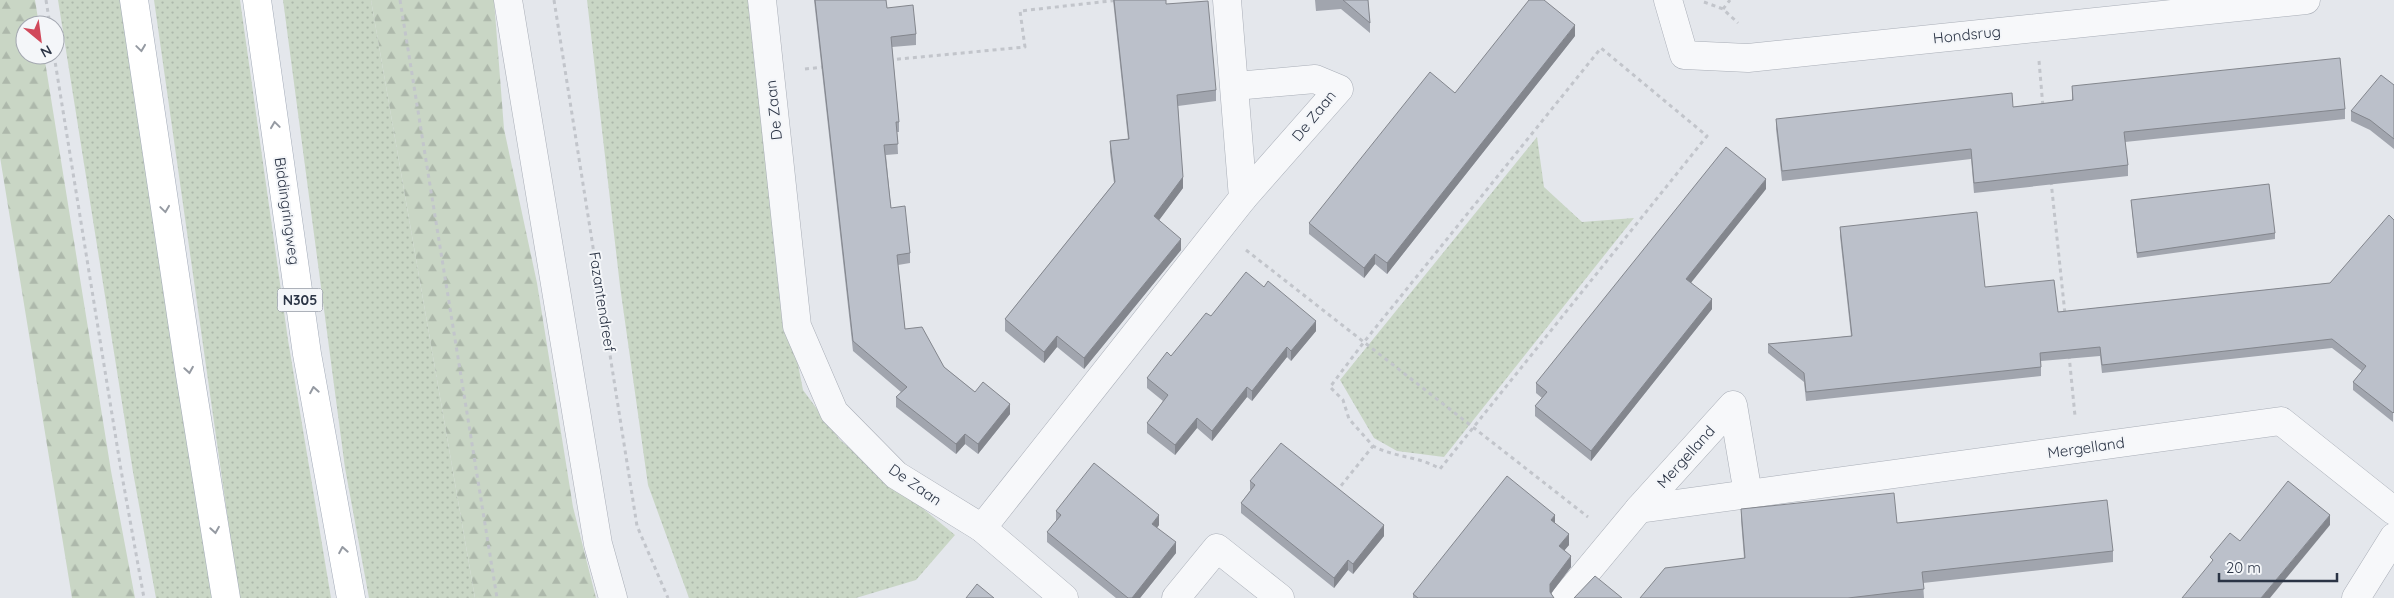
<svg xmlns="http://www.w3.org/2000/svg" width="2394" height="598" font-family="Quicksand,sans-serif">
	<defs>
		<pattern id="grass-dots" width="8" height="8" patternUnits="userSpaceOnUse" patternTransform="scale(1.25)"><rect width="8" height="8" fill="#c9d6c5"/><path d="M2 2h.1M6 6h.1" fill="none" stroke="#adb8ab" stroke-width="1.8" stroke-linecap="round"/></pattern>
		<pattern id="forest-firs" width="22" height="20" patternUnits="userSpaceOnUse" patternTransform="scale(1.25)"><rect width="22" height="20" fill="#c9d6c5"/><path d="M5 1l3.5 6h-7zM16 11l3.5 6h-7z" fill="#adb8ab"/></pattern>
	</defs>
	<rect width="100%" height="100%" fill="#e4e7ec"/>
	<g fill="url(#grass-dots)">
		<polygon points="58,0 124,0 219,598 156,598 133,472"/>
		<polygon points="154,0 240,0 288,340 331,598 239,598"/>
		<polygon points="283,0 371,0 475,598 369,598 345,468"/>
		<polygon points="587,0 749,0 782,283 803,390 840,440 955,535 916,580 856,598 689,598 648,485 620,286"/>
		<polygon points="1537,137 1544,187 1582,222 1634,218 1444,457 1397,451 1374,438 1340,380"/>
	</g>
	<g fill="url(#forest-firs)">
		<polygon points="0,0 35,0 39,25 25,25 25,55 44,55 111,471 135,598 72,598 0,157"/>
		<polygon points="371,0 494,0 504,129 537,283 573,507 596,598 475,598"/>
	</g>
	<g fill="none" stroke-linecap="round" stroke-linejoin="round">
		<defs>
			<g id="minor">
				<polyline points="762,0 797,326 834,412 896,475 982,528 1243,198 1227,0"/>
				<polyline points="1668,0 1684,55 1748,58 2306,0"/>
				<polyline points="1235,86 1315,79 1339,89 1243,198"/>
				<polyline points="1639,509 1733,405 1748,494"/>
				<polyline points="982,528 1064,598"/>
				<polyline points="1176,598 1217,548 1280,598"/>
				<polyline points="1565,598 1639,509 2281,421 2394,511"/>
				<polyline points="2356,598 2394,537"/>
			</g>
			<polyline id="tertiary" points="508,0 598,544 613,598"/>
			<g id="primary">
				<polyline points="134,0 190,375 226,598"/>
				<polyline points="257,0 307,354 351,598"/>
			</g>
		</defs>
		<use href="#minor" stroke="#a9aeb7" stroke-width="29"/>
		<use href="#tertiary" stroke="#a9aeb7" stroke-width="29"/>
		<use href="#primary" stroke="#a3abb8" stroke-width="29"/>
		<g stroke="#c2c5cb" stroke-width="3" stroke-dasharray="4 4" stroke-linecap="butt">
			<polyline points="46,0 50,25"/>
			<polyline points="400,0 497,598"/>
			<polyline points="554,0 637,526 668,598"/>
			<polyline points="1704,2 1723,9 1738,23"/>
			<polyline points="1723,9 1730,0"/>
			<polyline points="54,55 121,470 144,598"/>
			<polyline points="889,60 1025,47 1020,11 1119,0"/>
			<polyline points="2039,61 2043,107"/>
			<polyline points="805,69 824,67"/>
			<polyline points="2051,181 2065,314"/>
			<polyline points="1246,250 1588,517"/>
			<polyline points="2069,355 2075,416"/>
			<path d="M1336 492 1373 446 1349 419 1343 400 1330 387 1364 342 1601 48 1707 136 1440 469C1419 456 1396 458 1373 446"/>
		</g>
		<use href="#minor" stroke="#f7f8fa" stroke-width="28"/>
		<use href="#tertiary" stroke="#f7f8fa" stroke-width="28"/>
		<use href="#primary" stroke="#fff" stroke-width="28"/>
	</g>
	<g fill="#a1a5ae">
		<polygon points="814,0 886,0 887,8 916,34 916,45 892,47 899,122 899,132 897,132 898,154 886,155 891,208 910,253 910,263 898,265 905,329 944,367 975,392 1010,414 978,454 965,444 956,454 896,407 896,397 901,392 853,351"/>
		<polygon points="1113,0 1166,0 1166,4 1216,90 1216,101 1178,106 1183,188 1159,220 1181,250 1084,369 1057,347 1044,363 1005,331 1005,319 1114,183 1110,152 1110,141 1128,139"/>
		<polygon points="1315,0 1368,0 1370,23 1370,33 1341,9 1316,11"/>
		<polygon points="1575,36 1387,274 1375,264 1364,278 1309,234 1309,223 1455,93"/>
		<polygon points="2394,85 2394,149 2370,130 2351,121 2351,111"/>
		<polygon points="2072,86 2345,109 2345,119 2125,142 2128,165 2128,176 1974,193 1971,159 1782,181 1776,129 1776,119 2013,107 2072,100"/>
		<polygon points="1766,189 1691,282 1712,309 1591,461 1535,416 1535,406 1542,398 1536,393 1536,383"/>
		<polygon points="2131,200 2275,233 2275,239 2137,258"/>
		<polygon points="2394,220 2393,422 2353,390 2353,382 2362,371 2332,348 2102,373 2100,356 2041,361 2041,376 1806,401 1804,382 1768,353 1768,344 1851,336 1840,236 1840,227 1985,287 2058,312 2330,283"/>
		<polygon points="1211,316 1316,331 1291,361 1287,357 1252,401 1247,397 1212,441 1197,428 1175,455 1147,433 1147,423 1163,401 1147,388 1147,378 1171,356"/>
		<polygon points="1250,481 1384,536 1353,574 1348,570 1334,588 1241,513 1241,503 1250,491"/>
		<polygon points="1741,509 1897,523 2113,551 2113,562 1923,583 1924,598 1640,598 1744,558 1741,520"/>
		<polygon points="1056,511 1159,525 1157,528 1176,553 1140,598 1116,598 1047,542 1047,532 1056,521"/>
		<polygon points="1555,523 1569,545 1564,550 1571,567 1551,593 1554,598 1413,598 1413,594"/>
	</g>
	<g fill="#83868d">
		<polygon points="1575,25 1575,36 1387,274 1387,263"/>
		<polygon points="1183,177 1183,188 1154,227 1154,216"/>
		<polygon points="1766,179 1766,189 1686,289 1686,279"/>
		<polygon points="1181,239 1181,250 1084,369 1084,358"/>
		<polygon points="1375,254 1375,264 1364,278 1364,268"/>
		<polygon points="1712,299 1712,309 1591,461 1591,451"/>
		<polygon points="1316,321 1316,331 1291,361 1291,351"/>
		<polygon points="1057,336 1057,347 1044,363 1044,352"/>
		<polygon points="1287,347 1287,357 1252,401 1252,391"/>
		<polygon points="1247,387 1247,397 1212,441 1212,431"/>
		<polygon points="1010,404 1010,414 978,454 978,444"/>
		<polygon points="1197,418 1197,428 1175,455 1175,445"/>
		<polygon points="965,434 965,444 956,454 956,444"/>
		<polygon points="1159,515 1159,525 1152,534 1152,524"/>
		<polygon points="1555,515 1555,525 1551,520"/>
		<polygon points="2330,515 2330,525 2270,598 2261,598"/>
		<polygon points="1384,525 1384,536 1353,574 1353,564"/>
		<polygon points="1569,534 1569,545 1559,557 1559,546"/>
		<polygon points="1176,542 1176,553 1140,598 1132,598"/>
		<polygon points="1571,556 1571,567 1550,595 1550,584"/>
		<polygon points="1348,560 1348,570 1334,588 1334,578"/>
	</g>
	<g fill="#bbc0ca" stroke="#83868d">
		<polygon points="815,0 886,0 887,8 913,5 916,34 891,37 899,122 896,122 898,144 884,145 891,208 905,206 910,253 897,255 905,329 922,327 944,367 975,392 983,382 1010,404 978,444 965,434 956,444 896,397 907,387 853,341"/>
		<polygon points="1114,0 1166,0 1166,4 1208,1 1216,90 1177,95 1183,177 1154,216 1181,239 1084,358 1057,336 1044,352 1005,319 1115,182 1110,141 1129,139"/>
		<polygon points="1343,0 1368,0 1370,23"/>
		<polygon points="1529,0 1544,0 1575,25 1387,263 1375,254 1364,268 1309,223 1430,72 1455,93"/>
		<polygon points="2340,58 2345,109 2124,132 2128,165 1974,183 1971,149 1782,171 1776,119 2012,93 2013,107 2073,100 2072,86"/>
		<polygon points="2381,75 2394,85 2394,139 2370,120 2351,111"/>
		<polygon points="1726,147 1766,179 1686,279 1712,299 1591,451 1535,406 1547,392 1536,383"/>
		<polygon points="2269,184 2275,233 2137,253 2131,200"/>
		<polygon points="1977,212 1985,287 2054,280 2058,312 2330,283 2389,215 2394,220 2394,412 2393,413 2353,382 2366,366 2332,339 2102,365 2100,347 2040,353 2041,367 1806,392 1804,373 1768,344 1852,336 1840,227"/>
		<polygon points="1246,272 1264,287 1268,281 1316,321 1291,351 1287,347 1252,391 1247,387 1212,431 1197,418 1175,445 1147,423 1168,395 1147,378 1167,352 1171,356 1206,313 1211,316"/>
		<polygon points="1281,443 1384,525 1353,564 1348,560 1334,578 1241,503 1255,485 1250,481"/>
		<polygon points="1094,463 1159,515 1152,524 1176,542 1132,598 1128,598 1047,532 1061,515 1056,511"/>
		<polygon points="1507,476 1555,515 1551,520 1569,534 1559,546 1571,556 1550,584 1550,592 1554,598 1418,598 1413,594"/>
		<polygon points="2288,481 2330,515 2261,598 2182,598 2213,560 2210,557 2230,533 2240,541"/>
		<polygon points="1894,493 1897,523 2107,500 2113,551 1922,572 1924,589 1848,598 1640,598 1665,568 1745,558 1741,509"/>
		<polygon points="1595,576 1622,598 1574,598"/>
		<polygon points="977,584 994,598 966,598"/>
	</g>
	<defs><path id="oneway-chevron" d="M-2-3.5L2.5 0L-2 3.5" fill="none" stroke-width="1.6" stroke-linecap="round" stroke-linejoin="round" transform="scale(1.25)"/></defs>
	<g stroke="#959aa2">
		<use href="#oneway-chevron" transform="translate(141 48) rotate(82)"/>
		<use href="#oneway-chevron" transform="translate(275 125) rotate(-98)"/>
		<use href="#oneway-chevron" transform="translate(165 209) rotate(82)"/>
		<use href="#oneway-chevron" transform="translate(189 370) rotate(81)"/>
		<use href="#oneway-chevron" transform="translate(314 390) rotate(-100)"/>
		<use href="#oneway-chevron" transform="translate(215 530) rotate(81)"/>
		<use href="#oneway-chevron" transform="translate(343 550) rotate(-100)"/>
	</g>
	<g text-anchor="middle" stroke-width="4" stroke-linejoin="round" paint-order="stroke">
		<rect fill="#f4f6f9" stroke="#676e7b" stroke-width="1" x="277.5" y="288.5" width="45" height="23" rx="4"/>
		<g font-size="14" font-weight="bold" fill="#2b3445">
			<text x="300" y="305">N305</text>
		</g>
		<g font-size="15" fill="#2b3445" stroke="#f4f6f9">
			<text transform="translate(1967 35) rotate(-6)" y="5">Hondsrug</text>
			<text transform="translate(774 110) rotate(-96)" y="5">De Zaan</text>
			<text transform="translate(1314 116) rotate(-51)" y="5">De Zaan</text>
			<text transform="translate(287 211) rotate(82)" y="5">Biddingringweg</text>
			<text transform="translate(602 302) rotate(81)" y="5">Fazantendreef</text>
			<text transform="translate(2086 448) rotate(-8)" y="5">Mergelland</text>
			<text transform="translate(1686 457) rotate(-48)" y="5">Mergelland</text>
			<text transform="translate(915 485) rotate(35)" y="5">De Zaan</text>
		</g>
	</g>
	<g transform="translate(40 40) rotate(151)"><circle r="24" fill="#f4f6f9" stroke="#a4a8b1"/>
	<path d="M0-4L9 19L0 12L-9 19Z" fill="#d1495b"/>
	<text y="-8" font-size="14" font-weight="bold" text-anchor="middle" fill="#2b3445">N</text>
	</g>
	<path d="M2219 573v8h118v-8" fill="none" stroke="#2b3445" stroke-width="2.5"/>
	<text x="2226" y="573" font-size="15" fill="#2b3445" stroke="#f4f6f9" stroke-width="4" paint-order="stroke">20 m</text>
</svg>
